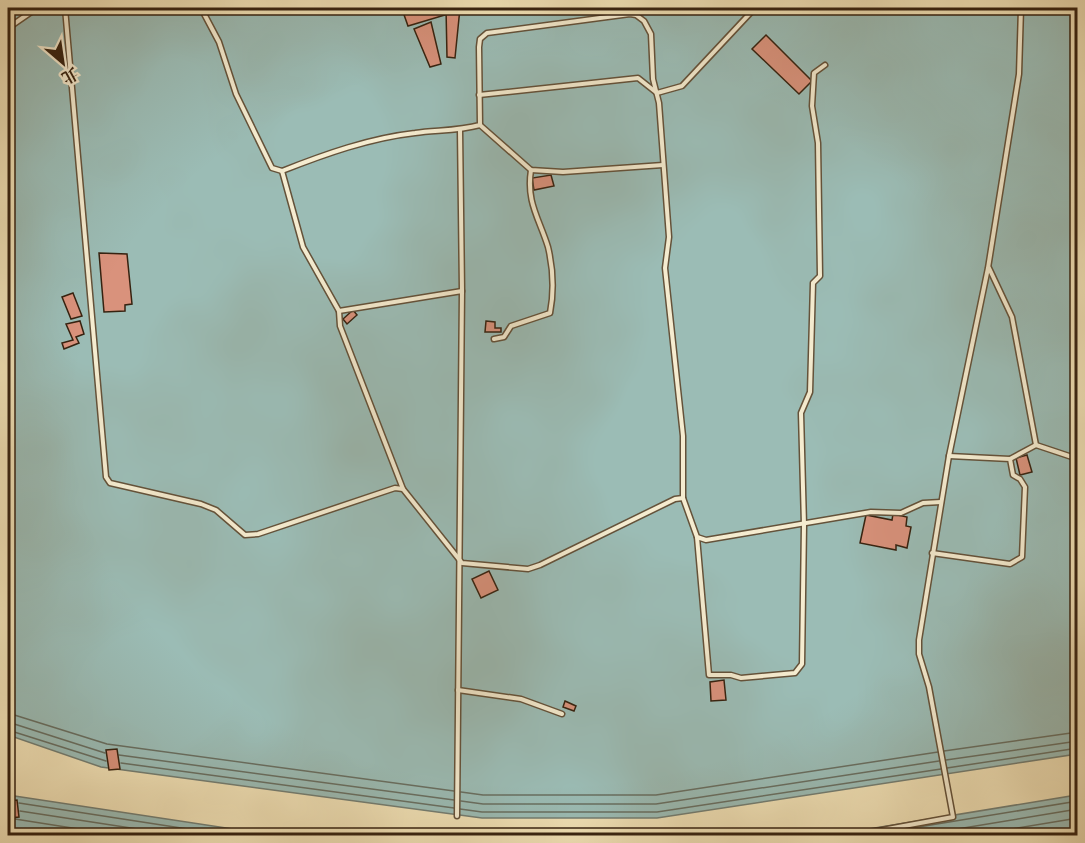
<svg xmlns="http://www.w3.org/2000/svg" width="1085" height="843" font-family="'IM FELL French Canon','Noto Serif TC',serif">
	<rect width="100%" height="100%" fill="#f0e1b6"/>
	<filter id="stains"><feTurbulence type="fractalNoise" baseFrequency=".00333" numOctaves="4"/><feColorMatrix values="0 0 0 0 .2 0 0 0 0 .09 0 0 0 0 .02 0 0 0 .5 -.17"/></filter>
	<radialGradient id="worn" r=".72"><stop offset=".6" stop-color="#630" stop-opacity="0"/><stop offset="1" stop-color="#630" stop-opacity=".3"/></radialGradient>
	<g fill="#9bbcb5" stroke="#737e73" stroke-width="1.5">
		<polygon points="8,8 1077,8 1077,754 657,818 482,818 101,767 8,735"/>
		<polygon points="8,795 272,835 8,835"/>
		<polygon points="1077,795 1077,835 832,835"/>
	</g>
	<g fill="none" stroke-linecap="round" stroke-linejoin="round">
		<g stroke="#686f62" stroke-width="1.5">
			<polyline points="8,713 107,744 454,791"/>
			<polyline points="8,722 105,753"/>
			<polyline points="8,730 106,761"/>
			<polyline points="944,751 1078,732"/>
			<polyline points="119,755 454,800"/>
			<polyline points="946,760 1078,741"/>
			<polyline points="121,763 454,808"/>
			<polyline points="947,768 1078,748"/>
			<polyline points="461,792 483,795 656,795 938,752"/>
			<polyline points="461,801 483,804 656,804 939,761"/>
			<polyline points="19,803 233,836"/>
			<polyline points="460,809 482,812 657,812 941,769"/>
			<polyline points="20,811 183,836"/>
			<polyline points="15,819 123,836"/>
			<polyline points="888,832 1078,801"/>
			<polyline points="915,836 1078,809"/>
			<polyline points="970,836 1078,818"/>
		</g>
	</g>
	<g fill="#d9927c" stroke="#362210" stroke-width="1.5">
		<polygon points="407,8 444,8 445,15 408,26 402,9"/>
		<polygon points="446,8 460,8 455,58 447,57"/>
		<polygon points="431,22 441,64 430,67 414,29"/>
		<polygon points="766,35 812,81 799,94 752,49"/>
		<polygon points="551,175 554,186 534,190 532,178"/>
		<polygon points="99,253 127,254 132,304 125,305 125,311 104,312"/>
		<polygon points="73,293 82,316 71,319 62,297"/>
		<polygon points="353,310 357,315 347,324 343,319"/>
		<polygon points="80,321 84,334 76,337 79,343 64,349 62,343 73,340 66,324"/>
		<polygon points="486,321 495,322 495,328 501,328 501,332 485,332"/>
		<polygon points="1027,455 1032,472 1020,475 1016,458"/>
		<polygon points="893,514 907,517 906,526 911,527 907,548 896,545 896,550 860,543 866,515 892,520"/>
		<polygon points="489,571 498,590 481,598 472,579"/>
		<polygon points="724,680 726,700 711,701 710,682"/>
		<polygon points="565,701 576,706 574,711 563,707"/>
		<polygon points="117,749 120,769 109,770 106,750"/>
		<polygon points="17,800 19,817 10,818 8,801"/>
	</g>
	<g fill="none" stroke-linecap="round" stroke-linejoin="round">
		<defs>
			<g id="service">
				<polyline points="65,8 106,477 110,483 201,504 216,510 245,535 258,534 395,488 403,489 462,563 528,569 540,565 675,499 683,498 697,537 706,540 871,512 901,513 923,503 941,502"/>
				<path d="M201 8 219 42 236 94 272 168 282 171C325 154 370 138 415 133 437 130 458 131 480 125L479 47 480 39 487 33 630 14 636 15 644 21 651 34 653 79 659 103 669 237 665 268 683 436V498"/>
				<polyline points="8,28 37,8"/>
				<polyline points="479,95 638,78 657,93 682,86 755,8"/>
				<polyline points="480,125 531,170 563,172 663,165"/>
				<polyline points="460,130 462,291"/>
				<polyline points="282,171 303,247 339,311"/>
				<polyline points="989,268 1012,317 1036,445 1078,459"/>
				<path d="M494 339 504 337 511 326 550 313C554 292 553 268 548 247 539 218 526 202 531 170"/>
				<polyline points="1010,459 1036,445"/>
				<polyline points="403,489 340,326 339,311 462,291 457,816"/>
				<polyline points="697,537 709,675 731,675 741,678 795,673 802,664 804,525 801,413 810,392 813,283 820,276 818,143 812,106 814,73 825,65"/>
				<polyline points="932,553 1010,564 1022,557 1025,487 1020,479 1013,475 1010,459 949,456"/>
				<polyline points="458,690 521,699 562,714"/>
				<polyline points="849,836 953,817 929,687 919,654 919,640 949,456 988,268 1019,74 1021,8"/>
			</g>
		</defs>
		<use href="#service" stroke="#64523a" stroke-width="7"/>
		<use href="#service" stroke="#f5ecd0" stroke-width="4"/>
	</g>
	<rect width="1085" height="843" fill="none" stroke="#f0e1b6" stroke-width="30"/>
	<rect x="9" y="9" width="1067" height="825" fill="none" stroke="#362210" stroke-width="3"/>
	<rect x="15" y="15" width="1055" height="813" fill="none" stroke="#362210" stroke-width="1.5"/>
	<g transform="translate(63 63) rotate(151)" stroke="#f5ecd0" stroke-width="4.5" paint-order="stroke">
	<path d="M0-4.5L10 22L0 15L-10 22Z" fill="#362210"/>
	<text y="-9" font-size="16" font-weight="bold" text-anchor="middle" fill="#362210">北</text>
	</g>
	<rect width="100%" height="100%" filter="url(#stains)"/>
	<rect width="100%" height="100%" fill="url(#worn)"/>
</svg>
